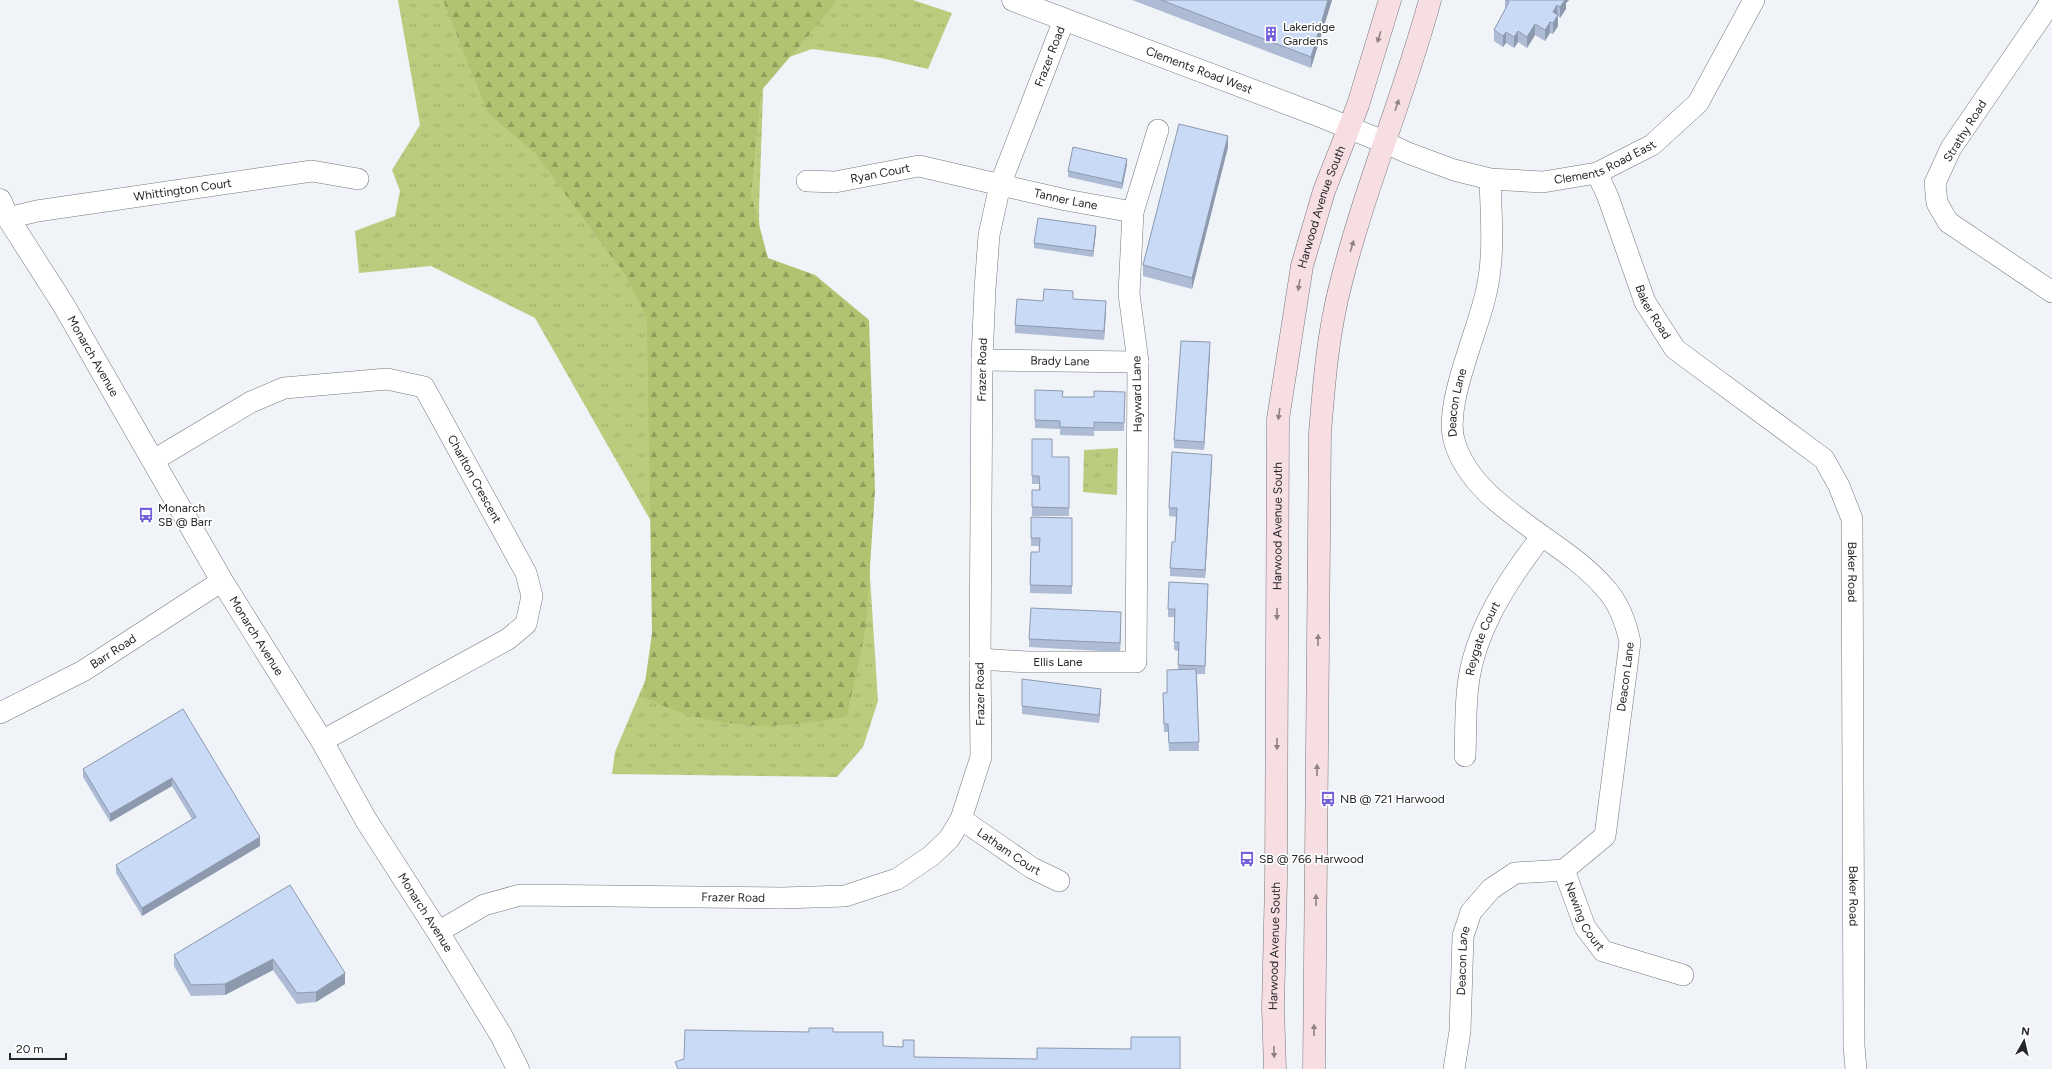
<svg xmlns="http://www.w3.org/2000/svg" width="2052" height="1069" font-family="Figtree,sans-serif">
	<defs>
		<pattern id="grass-tufts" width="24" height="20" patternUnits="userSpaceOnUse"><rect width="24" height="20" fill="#bbcc7e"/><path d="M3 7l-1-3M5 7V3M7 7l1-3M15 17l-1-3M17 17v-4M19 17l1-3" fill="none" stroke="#a1af6d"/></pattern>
		<pattern id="forest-firs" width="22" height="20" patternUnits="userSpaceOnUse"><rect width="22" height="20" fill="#b1c370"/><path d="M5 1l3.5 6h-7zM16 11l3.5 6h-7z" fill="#909e5c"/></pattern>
	</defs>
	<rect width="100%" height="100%" fill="#f0f3f8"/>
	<g fill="url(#grass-tufts)">
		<polygon points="398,0 913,0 952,13 928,69 881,58 812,49 764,66 759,208 761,319 853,314 878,701 863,747 837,777 612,774 615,752 668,626 668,551 535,318 431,266 359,273 355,231 395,216 400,191 392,170 420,125"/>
		<polygon points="1118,448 1117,495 1083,492 1084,450"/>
	</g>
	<path fill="url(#forest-firs)" d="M443 0H835V4L761 91 751 195 768 258 815 275 869 320 875 490 866 627 847 716C794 728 738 730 686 714 672 710 657 703 643 697L652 633 647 317 626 276 536 154 488 113Z"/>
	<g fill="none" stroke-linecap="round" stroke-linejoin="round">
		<defs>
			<g id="minor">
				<polyline points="2051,0 2043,14 1951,148 1935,183 1937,203 1948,222 2052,292"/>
				<path id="s1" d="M1384 142 1408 153 1454 170 1490 179 1543 182 1597 173 1652 145 1698 103 1754 0"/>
				<path id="s2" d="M1597 173 1608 197 1645 302 1675 349 1824 459 1839 486 1852 519 1854 1046 1856 1069"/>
				<path id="s3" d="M807 181 835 182 919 166 1066 200 1133 212"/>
				<path id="s4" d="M8 218 37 211 312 171 358 179"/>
				<path id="s5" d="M982 360 1138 362"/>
				<path id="s6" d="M154 460 251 402 284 388 387 379 424 387 526 573 532 596 526 624 508 639 322 741"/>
				<path id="s7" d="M980 659 1027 662H1136L1138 362 1129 294 1133 212 1158 130"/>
				<path id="s8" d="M0 713 83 671 222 581"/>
				<path id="s9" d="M1465 756C1466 733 1465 709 1468 686 1474 631 1509 578 1542 536"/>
				<path id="s10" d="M961 819 1032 868 1059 881"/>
				<path id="s11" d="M1564 870 1585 927 1603 951 1683 975"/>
				<path id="s12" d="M438 932 484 905 520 895 782 898 845 896 897 879 931 856 949 839 961 819 981 757 980 659 982 360 985 289 989 235 1000 185 1064 20"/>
				<path id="s13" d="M1454 1069 1460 1031 1463 936 1471 912 1491 889 1515 873 1564 870 1605 836 1630 642C1626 623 1619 603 1605 588 1563 538 1472 507 1454 440 1444 404 1478 331 1486 293 1495 256 1491 216 1490 179"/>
			</g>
			<g id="tertiary">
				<path id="s14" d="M1013 0 1323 117 1384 142"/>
				<path id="s15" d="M0 200 8 218 63 304 222 581 322 741 366 820 438 932 501 1035 518 1069"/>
			</g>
			<g id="secondary">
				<path id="s16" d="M1275 1069 1273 1008 1276 881 1278 419 1302 266 1324 191 1358 105 1390 0"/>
				<path d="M1314 1069 1320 433C1324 383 1328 332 1341 283 1365 187 1404 96 1430 0"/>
			</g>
		</defs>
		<use href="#minor" stroke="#75777c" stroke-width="22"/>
		<use href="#tertiary" stroke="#75777c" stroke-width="23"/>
		<use href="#secondary" stroke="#75777c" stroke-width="23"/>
		<use href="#minor" stroke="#fff" stroke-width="21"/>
		<use href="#tertiary" stroke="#fff" stroke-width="22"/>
		<use href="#secondary" stroke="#f6dee3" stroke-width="22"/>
	</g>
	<g fill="#adbbd4">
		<polygon points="1132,0 1332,0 1311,68"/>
		<polygon points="1505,0 1569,0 1566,3 1566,9 1560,18 1558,16 1558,26 1553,34 1550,33 1545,41 1535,35 1527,48 1518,42 1514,48 1506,43 1503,47 1494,41 1494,30 1505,10"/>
		<polygon points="1228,147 1192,289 1143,276 1143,265"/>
		<polygon points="1127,164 1122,189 1068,177 1068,171"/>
		<polygon points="1096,232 1093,257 1034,248 1034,243"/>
		<polygon points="1073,299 1106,309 1104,340 1015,333 1015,325 1043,301"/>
		<polygon points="1210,351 1204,450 1174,448 1174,440"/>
		<polygon points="1035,390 1063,397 1094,397 1125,392 1124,431 1094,431 1094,436 1060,435 1060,429 1035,428"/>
		<polygon points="1032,439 1052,457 1069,457 1069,516 1032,516 1032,490 1039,490 1039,484 1032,484"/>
		<polygon points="1212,463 1205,578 1170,576 1170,568 1175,542 1176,517 1169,516 1169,508"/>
		<polygon points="1031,517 1072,518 1072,594 1030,593 1031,552 1039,552 1039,546 1031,546"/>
		<polygon points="1208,592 1205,674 1197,674 1199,751 1169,751 1168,732 1164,732 1163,701 1178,670 1178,651 1174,650 1175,617 1168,617 1168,609"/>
		<polygon points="1121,621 1120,652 1029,647 1029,639"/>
		<polygon points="1022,679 1101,697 1099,723 1022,714"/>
		<polygon points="183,709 260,846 142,916 116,873 116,865 192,819 172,786 110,822 83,777 83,769"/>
		<polygon points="290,885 345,984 316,1002 297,1004 273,970 225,995 191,996 174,966 174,955"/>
	</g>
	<g fill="#8d99ad">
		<polygon points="1328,0 1332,0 1311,68 1311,57"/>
		<polygon points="1563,0 1569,0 1566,3 1566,9 1560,18 1560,7"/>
		<polygon points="1557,5 1558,26 1553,34 1553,12"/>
		<polygon points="1550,22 1550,33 1545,41 1545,30"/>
		<polygon points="1535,24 1535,35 1527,48 1527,37"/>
		<polygon points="1518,31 1518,42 1514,48 1514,37"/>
		<polygon points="1506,32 1506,43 1503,47 1503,36"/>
		<polygon points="1228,136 1228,147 1192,289 1192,278"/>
		<polygon points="1127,159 1127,164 1122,189 1122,183"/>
		<polygon points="1096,226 1096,232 1093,257 1093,251"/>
		<polygon points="1106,301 1106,309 1104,340 1104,331"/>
		<polygon points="1210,342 1210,351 1204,450 1204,442"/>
		<polygon points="1212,455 1212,463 1205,578 1205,570"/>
		<polygon points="1121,612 1121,621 1120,652 1120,643"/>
		<polygon points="1101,689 1101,697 1099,723 1099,715"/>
		<polygon points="172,778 172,786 110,822 110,814"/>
		<polygon points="260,837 260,846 142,916 142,908"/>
		<polygon points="273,959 273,970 225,995 225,984"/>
		<polygon points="345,973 345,984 316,1002 316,992"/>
	</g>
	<g fill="#c9daf7" stroke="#8d99ad">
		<polygon points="1161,0 1328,0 1311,57"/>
		<polygon points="1506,0 1565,0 1560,7 1557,5 1553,12 1558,15 1553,23 1550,22 1545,30 1535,24 1527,37 1518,31 1514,37 1506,32 1503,36 1494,30 1509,2"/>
		<polygon points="1179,124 1228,136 1192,278 1143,265"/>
		<polygon points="1073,147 1127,159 1122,183 1068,171"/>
		<polygon points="1038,218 1096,226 1093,251 1034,243"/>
		<polygon points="1044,289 1073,291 1073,299 1106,301 1104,331 1015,325 1017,299 1043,301"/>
		<polygon points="1181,341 1210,342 1204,442 1174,440"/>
		<polygon points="1035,390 1063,391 1062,397 1094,397 1094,391 1125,392 1124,423 1094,422 1094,428 1060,427 1060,421 1035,420"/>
		<polygon points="1032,439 1052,439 1052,457 1069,457 1069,508 1032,507 1032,490 1040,490 1039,476 1032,476"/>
		<polygon points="1172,452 1212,455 1205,570 1170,568 1172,542 1175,542 1177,508 1169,508"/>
		<polygon points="1031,517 1072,518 1072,586 1030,585 1031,552 1039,552 1040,538 1031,538"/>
		<polygon points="1169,582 1208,584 1205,666 1178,665 1179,642 1174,642 1175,609 1168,609"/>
		<polygon points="1031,608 1121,612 1120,643 1029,639"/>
		<polygon points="1196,669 1199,742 1169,743 1168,724 1164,724 1163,693 1167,693 1167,670"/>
		<polygon points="1022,679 1101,689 1099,715 1022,706"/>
		<polygon points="183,709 260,837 142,908 116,865 196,817 172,778 110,814 83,769"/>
		<polygon points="290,885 345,973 316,992 297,993 273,959 225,984 191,985 174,955"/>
		<polygon points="809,1028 833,1028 833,1032 883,1032 883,1046 903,1047 903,1040 914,1040 914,1057 1037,1059 1037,1048 1131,1049 1131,1037 1180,1037 1180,1069 678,1069 675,1062 684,1059 685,1030 809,1032"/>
	</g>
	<defs><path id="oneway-solid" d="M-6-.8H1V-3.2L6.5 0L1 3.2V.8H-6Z"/></defs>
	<g fill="#8e8286">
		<use href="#oneway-solid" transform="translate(1379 37) rotate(107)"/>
		<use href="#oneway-solid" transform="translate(1397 105) rotate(-71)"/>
		<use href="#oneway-solid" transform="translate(1352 246) rotate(-73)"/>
		<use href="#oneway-solid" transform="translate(1299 285) rotate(99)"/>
		<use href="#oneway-solid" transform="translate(1279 414) rotate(98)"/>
		<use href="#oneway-solid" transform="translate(1277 614) rotate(90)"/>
		<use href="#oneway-solid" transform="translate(1318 640) rotate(-89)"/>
		<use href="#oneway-solid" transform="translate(1277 744) rotate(90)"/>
		<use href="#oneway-solid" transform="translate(1317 770) rotate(-89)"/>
		<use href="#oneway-solid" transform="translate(1316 900) rotate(-89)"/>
		<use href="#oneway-solid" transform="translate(1314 1030) rotate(-89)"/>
		<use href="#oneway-solid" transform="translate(1274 1052) rotate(88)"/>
	</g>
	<defs>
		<symbol id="building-bare" viewBox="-9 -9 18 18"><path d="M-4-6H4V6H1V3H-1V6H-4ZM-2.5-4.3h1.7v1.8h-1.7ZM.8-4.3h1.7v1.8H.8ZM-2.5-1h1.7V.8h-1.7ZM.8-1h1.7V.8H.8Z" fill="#7560db" stroke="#fff" stroke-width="2.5" paint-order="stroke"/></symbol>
		<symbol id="bus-bare" viewBox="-9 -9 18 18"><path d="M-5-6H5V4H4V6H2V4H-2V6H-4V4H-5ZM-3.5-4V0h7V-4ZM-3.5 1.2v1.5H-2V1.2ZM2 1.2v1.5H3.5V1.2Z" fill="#7560db" stroke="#fff" stroke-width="2.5" paint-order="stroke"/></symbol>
	</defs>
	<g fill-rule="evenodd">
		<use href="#building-bare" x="1260" y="23" width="22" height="22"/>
		<use href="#bus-bare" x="135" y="504" width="22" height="22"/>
		<use href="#bus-bare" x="1317" y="788" width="22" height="22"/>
		<use href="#bus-bare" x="1236" y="848" width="22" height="22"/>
	</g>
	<g text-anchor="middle" stroke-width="3.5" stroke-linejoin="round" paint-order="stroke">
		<g font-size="12" fill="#262729" stroke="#fff" text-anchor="start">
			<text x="1283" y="31">Lakeridge<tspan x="1283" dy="14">Gardens</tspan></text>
			<text x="158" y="512">Monarch<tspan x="158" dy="14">SB @ Barr</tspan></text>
			<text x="1340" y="803">NB @ 721 Harwood</text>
			<text x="1259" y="863">SB @ 766 Harwood</text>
		</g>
		<g font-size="12" fill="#262729" stroke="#fff">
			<text dy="4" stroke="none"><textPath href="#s12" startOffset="1336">Frazer Road</textPath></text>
			<text dy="4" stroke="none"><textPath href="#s14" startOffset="199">Clements Road West</textPath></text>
			<text transform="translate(1965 131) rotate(-58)" y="4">Strathy Road</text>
			<text dy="4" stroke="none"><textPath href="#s1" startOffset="231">Clements Road East</textPath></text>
			<text dy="4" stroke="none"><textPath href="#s3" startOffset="74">Ryan Court</textPath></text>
			<text dy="4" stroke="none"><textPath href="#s4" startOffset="177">Whittington Court</textPath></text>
			<text dy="4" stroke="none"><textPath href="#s3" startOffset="264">Tanner Lane</textPath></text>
			<text dy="4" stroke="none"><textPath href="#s16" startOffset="867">Harwood Avenue South</textPath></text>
			<text dy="4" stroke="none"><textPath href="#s2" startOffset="150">Baker Road</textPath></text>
			<text dy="4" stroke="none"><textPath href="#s15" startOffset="182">Monarch Avenue</textPath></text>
			<text dy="4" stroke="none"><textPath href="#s5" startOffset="78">Brady Lane</textPath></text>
			<text dy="4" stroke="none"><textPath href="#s12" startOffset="1012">Frazer Road</textPath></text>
			<text transform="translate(1137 394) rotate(-91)" y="4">Hayward Lane</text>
			<text dy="4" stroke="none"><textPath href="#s13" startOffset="829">Deacon Lane</textPath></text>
			<text dy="4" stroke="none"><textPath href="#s6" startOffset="395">Charlton Crescent</textPath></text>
			<text dy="4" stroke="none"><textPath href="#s16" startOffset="543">Harwood Avenue South</textPath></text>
			<text dy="4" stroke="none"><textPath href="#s2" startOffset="498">Baker Road</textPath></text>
			<text dy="4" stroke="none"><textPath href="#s15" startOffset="506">Monarch Avenue</textPath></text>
			<text dy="4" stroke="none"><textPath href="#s9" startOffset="120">Reygate Court</textPath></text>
			<text dy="4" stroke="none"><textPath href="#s8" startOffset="129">Barr Road</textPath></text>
			<text dy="4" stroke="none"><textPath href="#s7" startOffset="78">Ellis Lane</textPath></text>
			<text dy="4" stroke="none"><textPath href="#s13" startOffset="481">Deacon Lane</textPath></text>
			<text transform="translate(980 694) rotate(-91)" y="4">Frazer Road</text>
			<text dy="4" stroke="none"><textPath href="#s10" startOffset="58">Latham Court</textPath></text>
			<text dy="4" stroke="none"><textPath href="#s2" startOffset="822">Baker Road</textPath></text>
			<text dy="4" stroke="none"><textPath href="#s12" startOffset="304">Frazer Road</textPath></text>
			<text dy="4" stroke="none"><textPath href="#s15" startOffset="830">Monarch Avenue</textPath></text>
			<text dy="4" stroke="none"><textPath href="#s11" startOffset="51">Newing Court</textPath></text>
			<text dy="4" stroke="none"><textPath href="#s16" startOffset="123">Harwood Avenue South</textPath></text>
			<text dy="4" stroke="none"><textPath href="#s13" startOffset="109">Deacon Lane</textPath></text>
		</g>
	</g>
	<g transform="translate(2024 1041) rotate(8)" stroke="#ffffff" stroke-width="3" paint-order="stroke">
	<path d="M0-3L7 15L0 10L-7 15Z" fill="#262729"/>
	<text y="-6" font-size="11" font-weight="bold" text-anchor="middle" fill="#262729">N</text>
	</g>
	<path d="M10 1053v6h56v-6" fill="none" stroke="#262729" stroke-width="2"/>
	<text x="16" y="1053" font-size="12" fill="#262729" stroke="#ffffff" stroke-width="3" paint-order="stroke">20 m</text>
</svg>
